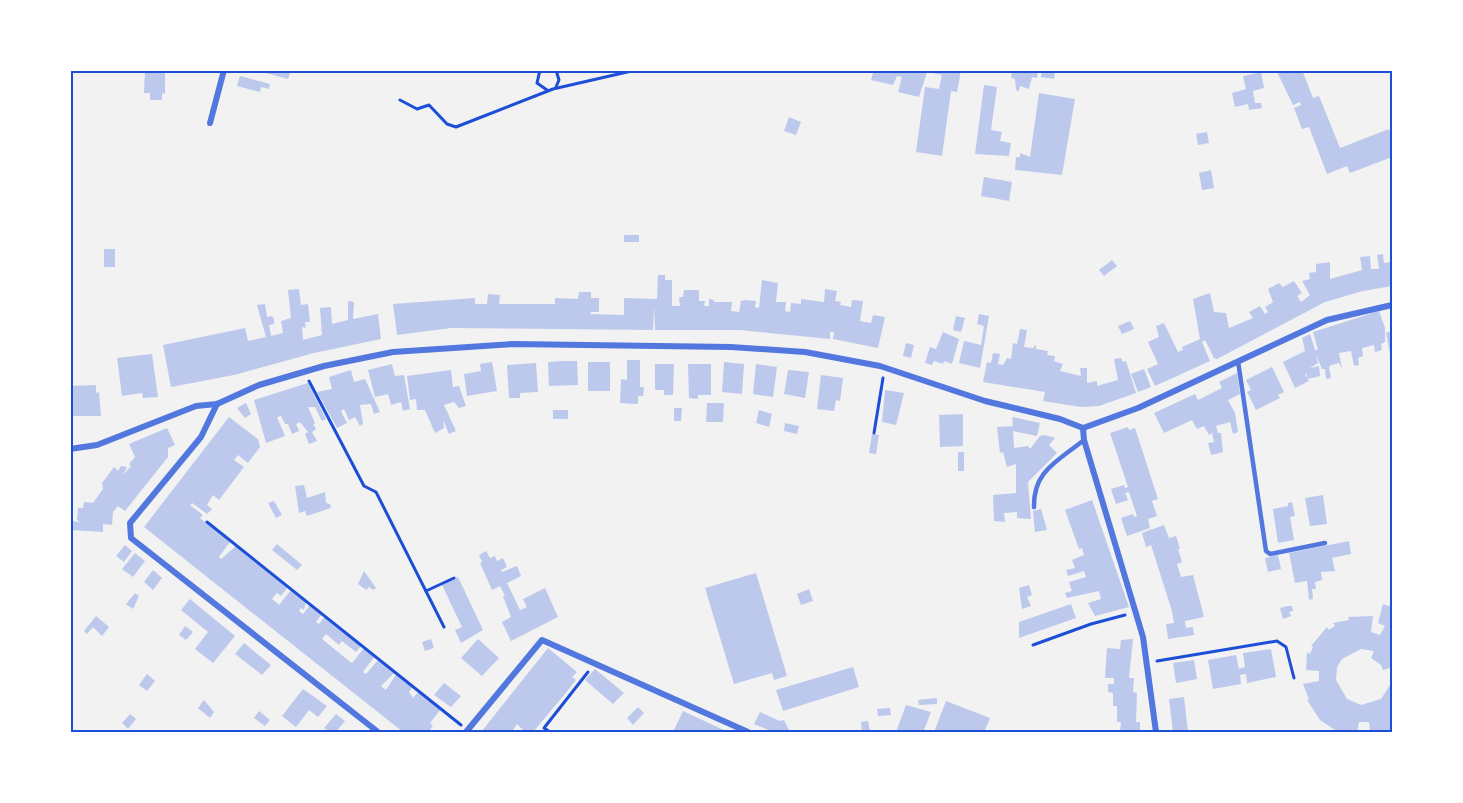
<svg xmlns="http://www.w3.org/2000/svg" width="1463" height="803" font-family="Poppins,sans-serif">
	<rect width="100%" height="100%" fill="#f2f2f2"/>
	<g fill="#bdc9ec">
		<polygon points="145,70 165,70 165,94 162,93 162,100 150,100 150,93 144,93"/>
		<polygon points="255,70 291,70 288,79"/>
		<polygon points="874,70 961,70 957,92 951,91 942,156 916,152 925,87 939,89 942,75 927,72 919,97 898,92 902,77 897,76 893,85 871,80"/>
		<polygon points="1012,70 1038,70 1037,78 1032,77 1029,89 1020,86 1019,91 1016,90 1015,79 1011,78"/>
		<polygon points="1042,70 1055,72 1054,79 1041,77"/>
		<polygon points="1276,70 1302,70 1313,98 1319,96 1340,148 1389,129 1392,139 1392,157 1350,173 1347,166 1327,174 1309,127 1302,129 1294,108 1301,105 1300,102 1293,105"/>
		<polygon points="1261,72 1264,88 1253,91 1255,103 1261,103 1262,108 1249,110 1248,104 1235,107 1232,93 1246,89 1243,76"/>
		<polygon points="240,76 270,84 269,89 261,87 260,92 237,86"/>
		<polygon points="984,85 997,87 991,130 1002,132 1000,141 1011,143 1009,156 975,154"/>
		<polygon points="1039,93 1075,99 1062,175 1015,170 1016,157 1020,157 1020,153 1030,157"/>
		<polygon points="789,117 801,122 796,135 784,131"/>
		<polygon points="1207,132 1209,143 1198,145 1196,134"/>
		<polygon points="1211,170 1214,188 1202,190 1199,173"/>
		<polygon points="984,177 1012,182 1009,201 981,196"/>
		<rect x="624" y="235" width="15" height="7"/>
		<rect x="104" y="249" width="11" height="18"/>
		<polygon points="1383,254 1384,263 1392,262 1392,286 1363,291 1325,302 1217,359 1214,358 1205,340 1202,342 1210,361 1155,386 1147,369 1158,364 1148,342 1159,337 1156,326 1164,323 1178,352 1183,350 1182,347 1200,339 1193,299 1210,293 1214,312 1226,313 1229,328 1253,318 1249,312 1260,306 1265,314 1268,312 1265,307 1273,302 1268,289 1279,283 1283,287 1294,281 1302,293 1297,296 1301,302 1310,295 1302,281 1310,279 1309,273 1316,272 1316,264 1330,262 1330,279 1362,270 1360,257 1370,256 1371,269 1379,269 1377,255"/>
		<polygon points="1112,260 1117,266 1104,276 1099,270"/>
		<polygon points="658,275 665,275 665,280 672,280 672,306 680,306 679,297 683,297 684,290 699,290 699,301 705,301 704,306 709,306 709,299 714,300 714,302 732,302 731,311 739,312 741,301 746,300 756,301 755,307 759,308 762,280 778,283 776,302 786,302 785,311 790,312 791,303 801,304 801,299 824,302 825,289 837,291 835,301 841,302 840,305 851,307 852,300 863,301 860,321 871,323 873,315 885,317 878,348 833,339 834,332 830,332 830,339 740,330 655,330 654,306 653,330 451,328 397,335 393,304 475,298 475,304 487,304 488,294 500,295 499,304 555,304 555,298 578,299 579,292 591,292 591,298 599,298 599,312 591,312 590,314 624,315 624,298 657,299"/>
		<polygon points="299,289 301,305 308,304 310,322 305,322 306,328 302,327 303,340 322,335 320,308 331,307 332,324 348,320 348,301 354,302 353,319 378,314 381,339 314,353 234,375 171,387 163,345 245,328 248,341 266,337 257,305 265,304 267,317 272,316 274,319 274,324 269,325 271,336 283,333 281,321 291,318 288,290"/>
		<polygon points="1379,311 1385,328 1385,342 1381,344 1382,350 1375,352 1374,345 1362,348 1363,356 1358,358 1359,365 1354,366 1351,351 1339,353 1342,369 1339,363 1331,365 1329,367 1331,378 1326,379 1325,369 1322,369 1316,355 1318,363 1310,368 1319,366 1320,376 1308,379 1306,373 1305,374 1309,381 1295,388 1283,362 1305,351 1302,338 1310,334 1315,350 1318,350 1313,332"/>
		<polygon points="979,314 989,316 980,368 959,363 964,341 981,345 984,326 977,324"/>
		<polygon points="956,316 965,318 961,332 953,330"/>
		<polygon points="1130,321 1134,329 1122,334 1118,326"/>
		<polygon points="1020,329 1027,330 1024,347 1033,348 1036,345 1036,349 1048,351 1047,355 1055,356 1054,361 1063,364 1060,371 1081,376 1080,368 1087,368 1087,383 1097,381 1097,386 1118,380 1114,359 1121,358 1123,362 1126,361 1136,393 1099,406 1081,407 1043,401 1045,392 983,382 987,362 991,363 993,353 1000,354 998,364 1003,365 1007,358 1011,359 1013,343 1017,344"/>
		<polygon points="1392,331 1392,360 1391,360 1386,333"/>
		<polygon points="943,332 959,339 952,364 944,361 943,364 934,361 932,365 925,363 930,347 936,349"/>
		<polygon points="906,343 914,345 911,358 903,356"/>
		<polygon points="152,354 158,397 143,398 142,393 122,396 117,358"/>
		<polygon points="627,360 640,360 640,387 644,387 643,396 638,396 638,404 620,403 621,379 627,380"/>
		<polygon points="561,361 577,361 578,385 549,386 548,362"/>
		<polygon points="492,362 497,391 467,396 464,374 481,371 480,364"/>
		<rect x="588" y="362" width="22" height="29"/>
		<polygon points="724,362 744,364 742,394 722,392"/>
		<polygon points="536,363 538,392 520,393 520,398 509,398 507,365"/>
		<polygon points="392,364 395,376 404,375 410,409 403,411 401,402 391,405 388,394 375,397 368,370"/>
		<polygon points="655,364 674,364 673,395 664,395 664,390 655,390"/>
		<polygon points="688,364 711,364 711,395 698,395 698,399 689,398"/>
		<polygon points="756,364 777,367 773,397 753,394"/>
		<polygon points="1272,367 1284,392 1278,395 1280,398 1256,410 1247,392 1251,390 1246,380"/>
		<polygon points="1144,369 1151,387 1138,392 1131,374"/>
		<polygon points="351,370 354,382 365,379 380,412 374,414 371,404 360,405 363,424 360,426 355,417 349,420 344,409 341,411 347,423 337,428 317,392 332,389 329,377"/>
		<polygon points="451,370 453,387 459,386 466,406 459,408 454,402 444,405 456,431 449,434 443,420 444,428 435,433 425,410 417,410 416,399 410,400 407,376"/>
		<polygon points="788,370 809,372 805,398 784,394"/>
		<polygon points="1237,373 1240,394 1228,400 1235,413 1238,432 1233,434 1230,422 1216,426 1218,433 1221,433 1223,452 1211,455 1208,443 1214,442 1212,433 1209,435 1204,426 1197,429 1192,420 1164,433 1154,413 1195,394 1198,400 1222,388 1219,382"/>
		<polygon points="821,375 843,378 840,401 836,400 834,411 817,409"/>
		<polygon points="308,383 326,419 322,421 315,407 308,407 315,423 313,424 316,429 312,432 317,441 309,444 305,434 308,432 300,422 296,424 299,431 292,434 288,424 285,424 281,416 277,417 285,436 266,443 254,400"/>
		<polygon points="96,385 96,393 99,392 101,416 71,416 70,386"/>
		<polygon points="885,390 904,393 896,425 882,422"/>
		<polygon points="246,403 251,414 245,418 237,408"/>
		<polygon points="707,403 724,403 723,422 706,422"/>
		<polygon points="674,408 682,408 681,421 674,421"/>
		<rect x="553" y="410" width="15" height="9"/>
		<polygon points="759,410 772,414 769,427 756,423"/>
		<polygon points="963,414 963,446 940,447 939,415"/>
		<polygon points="229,417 258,439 260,447 248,463 238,455 234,460 244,467 219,500 213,495 207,505 212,509 207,514 192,503 190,505 203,515 200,518 230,542 219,557 221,559 236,546 288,587 281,596 277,593 272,599 279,605 291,590 306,602 304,610 301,608 299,611 303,614 310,605 322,614 316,622 319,624 325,616 361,646 356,652 342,641 339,645 326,634 322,639 349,661 352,663 364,648 375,656 363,672 366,674 379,659 395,672 381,686 386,690 397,673 413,686 409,692 413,698 419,691 441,709 430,723 433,726 428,732 403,732 144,527"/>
		<polygon points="1012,417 1040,423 1037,436 1013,431 1014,448 1028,446 1030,449 1040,436 1045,435 1055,438 1049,445 1057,453 1028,482 1031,519 1017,518 1017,512 1004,513 1005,522 994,521 993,495 1016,493 1016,464 1007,467 1003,452 1000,453 997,427 1013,426"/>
		<polygon points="785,423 799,426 797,434 784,431"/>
		<polygon points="1128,427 1129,430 1135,428 1158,499 1152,501 1157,516 1148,519 1150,528 1127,536 1121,518 1133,514 1134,517 1137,516 1129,492 1125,493 1128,500 1116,504 1111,489 1124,485 1125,488 1128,487 1110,433"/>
		<polygon points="167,428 175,445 168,448 168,457 125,511 118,506 113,512 112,525 103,524 103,532 70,530 70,521 80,522 77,520 78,508 83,508 84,502 93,503 103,489 102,483 114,467 118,471 121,466 127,467 123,475 131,466 129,464 135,457 129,444"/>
		<polygon points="872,434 879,435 876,454 869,453"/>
		<rect x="958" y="452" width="6" height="19"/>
		<polygon points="304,485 307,498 325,492 326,503 330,504 331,508 307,516 305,511 299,513 295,486"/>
		<polygon points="1323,495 1327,524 1310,526 1305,498"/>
		<polygon points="1092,500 1129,607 1095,616 1088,603 1101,599 1099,591 1067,598 1065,593 1072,591 1069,582 1086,577 1084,571 1068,576 1066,570 1075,568 1072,560 1084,555 1082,548 1079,549 1065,510"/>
		<polygon points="274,501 282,515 276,518 268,503"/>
		<polygon points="1292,502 1295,516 1290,517 1294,540 1278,543 1273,509 1288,506 1288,503"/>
		<polygon points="1041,509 1047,530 1035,532 1033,511"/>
		<polygon points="1164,525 1169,538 1176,536 1180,549 1178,549 1182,562 1177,564 1181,577 1193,575 1204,617 1185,621 1186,628 1193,627 1194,635 1168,639 1166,624 1174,623 1172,611 1151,545 1146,547 1142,533"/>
		<polygon points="1349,541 1351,554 1332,558 1335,571 1321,572 1322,580 1315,582 1316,589 1312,589 1313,599 1309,600 1307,581 1295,583 1289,553"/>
		<polygon points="277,544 302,565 297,570 272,550"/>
		<polygon points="125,545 132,551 124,562 116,556"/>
		<polygon points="486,551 490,558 495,556 497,561 503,558 507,567 501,570 502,572 517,566 521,576 507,583 520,610 527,607 523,599 545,588 558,617 511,641 502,622 511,617 503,596 505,596 500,586 492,590 480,563 482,562 479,555"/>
		<polygon points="135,553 145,561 133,577 122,569"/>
		<polygon points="1278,555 1281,569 1268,572 1265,558"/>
		<polygon points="153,570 162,578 153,590 144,582"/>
		<polygon points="364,571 376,588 373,590 369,587 366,590 358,584"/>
		<polygon points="756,573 787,676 774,680 772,673 734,684 705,588"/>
		<polygon points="458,577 483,630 461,643 455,630 462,627 442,585"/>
		<polygon points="1029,585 1032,595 1027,597 1031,606 1022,609 1019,588"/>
		<polygon points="809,589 813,601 801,605 797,594"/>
		<polygon points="135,593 139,596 133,609 126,604"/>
		<polygon points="190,599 235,636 213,663 195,649 208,632 181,610"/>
		<polygon points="1071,604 1076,618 1019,638 1019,622"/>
		<polygon points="1383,604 1392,607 1392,675 1390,668 1383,670 1381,665 1371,658 1374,651 1361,649 1342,659 1337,667 1336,680 1347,699 1361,705 1381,699 1392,682 1392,728 1387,732 1370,732 1369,722 1359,722 1357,732 1338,732 1320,720 1307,700 1309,699 1303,684 1319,681 1319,671 1306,670 1307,652 1310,654 1313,647 1311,646 1327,627 1329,630 1335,626 1333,623 1349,620 1348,617 1373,616 1371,632 1380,635 1385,626 1378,623"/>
		<polygon points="1288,606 1292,606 1293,611 1289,612 1291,616 1283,619 1280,608"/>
		<polygon points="96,616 109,627 102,636 93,627 87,634 84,631"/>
		<polygon points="185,626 193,632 186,640 179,635"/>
		<polygon points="431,639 434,648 425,651 422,642"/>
		<polygon points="478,639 499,658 482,676 461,658"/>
		<polygon points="1133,639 1129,678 1134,678 1133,692 1137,693 1136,722 1140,722 1140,732 1120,732 1121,722 1117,722 1117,706 1113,706 1113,693 1108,692 1108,684 1114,684 1114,678 1105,678 1107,648 1120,649 1121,640"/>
		<polygon points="244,643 271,665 262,675 235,654"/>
		<polygon points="548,648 577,672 572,677 576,680 565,694 533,732 525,732 517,724 513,730 517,732 481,732"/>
		<polygon points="1271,649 1276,677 1247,683 1246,674 1240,675 1241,684 1213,689 1208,660 1236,655 1239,669 1245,667 1243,653"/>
		<polygon points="1194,660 1197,679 1176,683 1173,663"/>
		<polygon points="853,667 859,687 783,711 776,690"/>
		<polygon points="595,669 624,693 613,704 585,680"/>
		<polygon points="147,674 155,681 147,691 139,685"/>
		<polygon points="444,683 461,696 451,707 434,695"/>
		<polygon points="303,689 327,706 318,717 309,710 296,727 282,716"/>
		<polygon points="1184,697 1188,732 1173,732 1169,699"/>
		<polygon points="937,698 937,704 919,705 918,700"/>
		<polygon points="204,700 214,712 210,718 198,708"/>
		<polygon points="946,701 990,718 984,732 934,732"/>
		<polygon points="906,705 931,712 924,730 930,732 896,732"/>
		<polygon points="638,707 644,713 633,725 627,718"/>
		<polygon points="890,708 891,715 878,716 877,709"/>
		<polygon points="259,711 270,720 265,726 254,718"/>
		<polygon points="683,711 728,732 673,732"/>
		<polygon points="760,712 780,721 784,720 790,732 773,732 754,724"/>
		<polygon points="130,714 136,719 128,729 122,723"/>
		<polygon points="336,714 345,721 336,732 330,732 324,728"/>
		<polygon points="868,721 870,731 874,730 874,732 862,732 861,722"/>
	</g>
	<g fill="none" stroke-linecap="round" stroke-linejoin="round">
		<g stroke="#1d4ed8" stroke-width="3">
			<polyline points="540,70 537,83 547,90"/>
			<polyline points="556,87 559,80 556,70"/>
			<polyline points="400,100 417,109 429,105 447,124 456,127 553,89 636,70"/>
			<polyline points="309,381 364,486 376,492 444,627"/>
			<polyline points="874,433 883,378"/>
			<polyline points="207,522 461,725"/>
			<polyline points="426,591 454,578"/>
			<polyline points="1033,645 1091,624 1125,615"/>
			<polyline points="1157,661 1277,641 1286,647 1294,678"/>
			<polyline points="550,732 544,728 588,672"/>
		</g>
		<g stroke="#5277de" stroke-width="4.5">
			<polyline points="1238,361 1266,551 1270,554 1325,543"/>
			<path d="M1034 507C1033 471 1058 461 1084 440"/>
		</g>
		<g stroke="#5277de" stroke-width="6">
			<polyline points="210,123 224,70"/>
			<polyline points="217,404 201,437 130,523 131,538 378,732"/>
			<polyline points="1083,428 1084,440 1143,637 1156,732"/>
			<polyline points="70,449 97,445 196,406 217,404 259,385 324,366 393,352 512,344 731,347 805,352 880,366 985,401 1060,419 1083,428 1138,408 1327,320 1392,305"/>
			<polyline points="466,732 542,640 748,732"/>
		</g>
	</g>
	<rect width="1463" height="803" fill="none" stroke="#ffffff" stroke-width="144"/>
	<rect x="72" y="72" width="1319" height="659" fill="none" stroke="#1d4ed8" stroke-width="2"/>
</svg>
